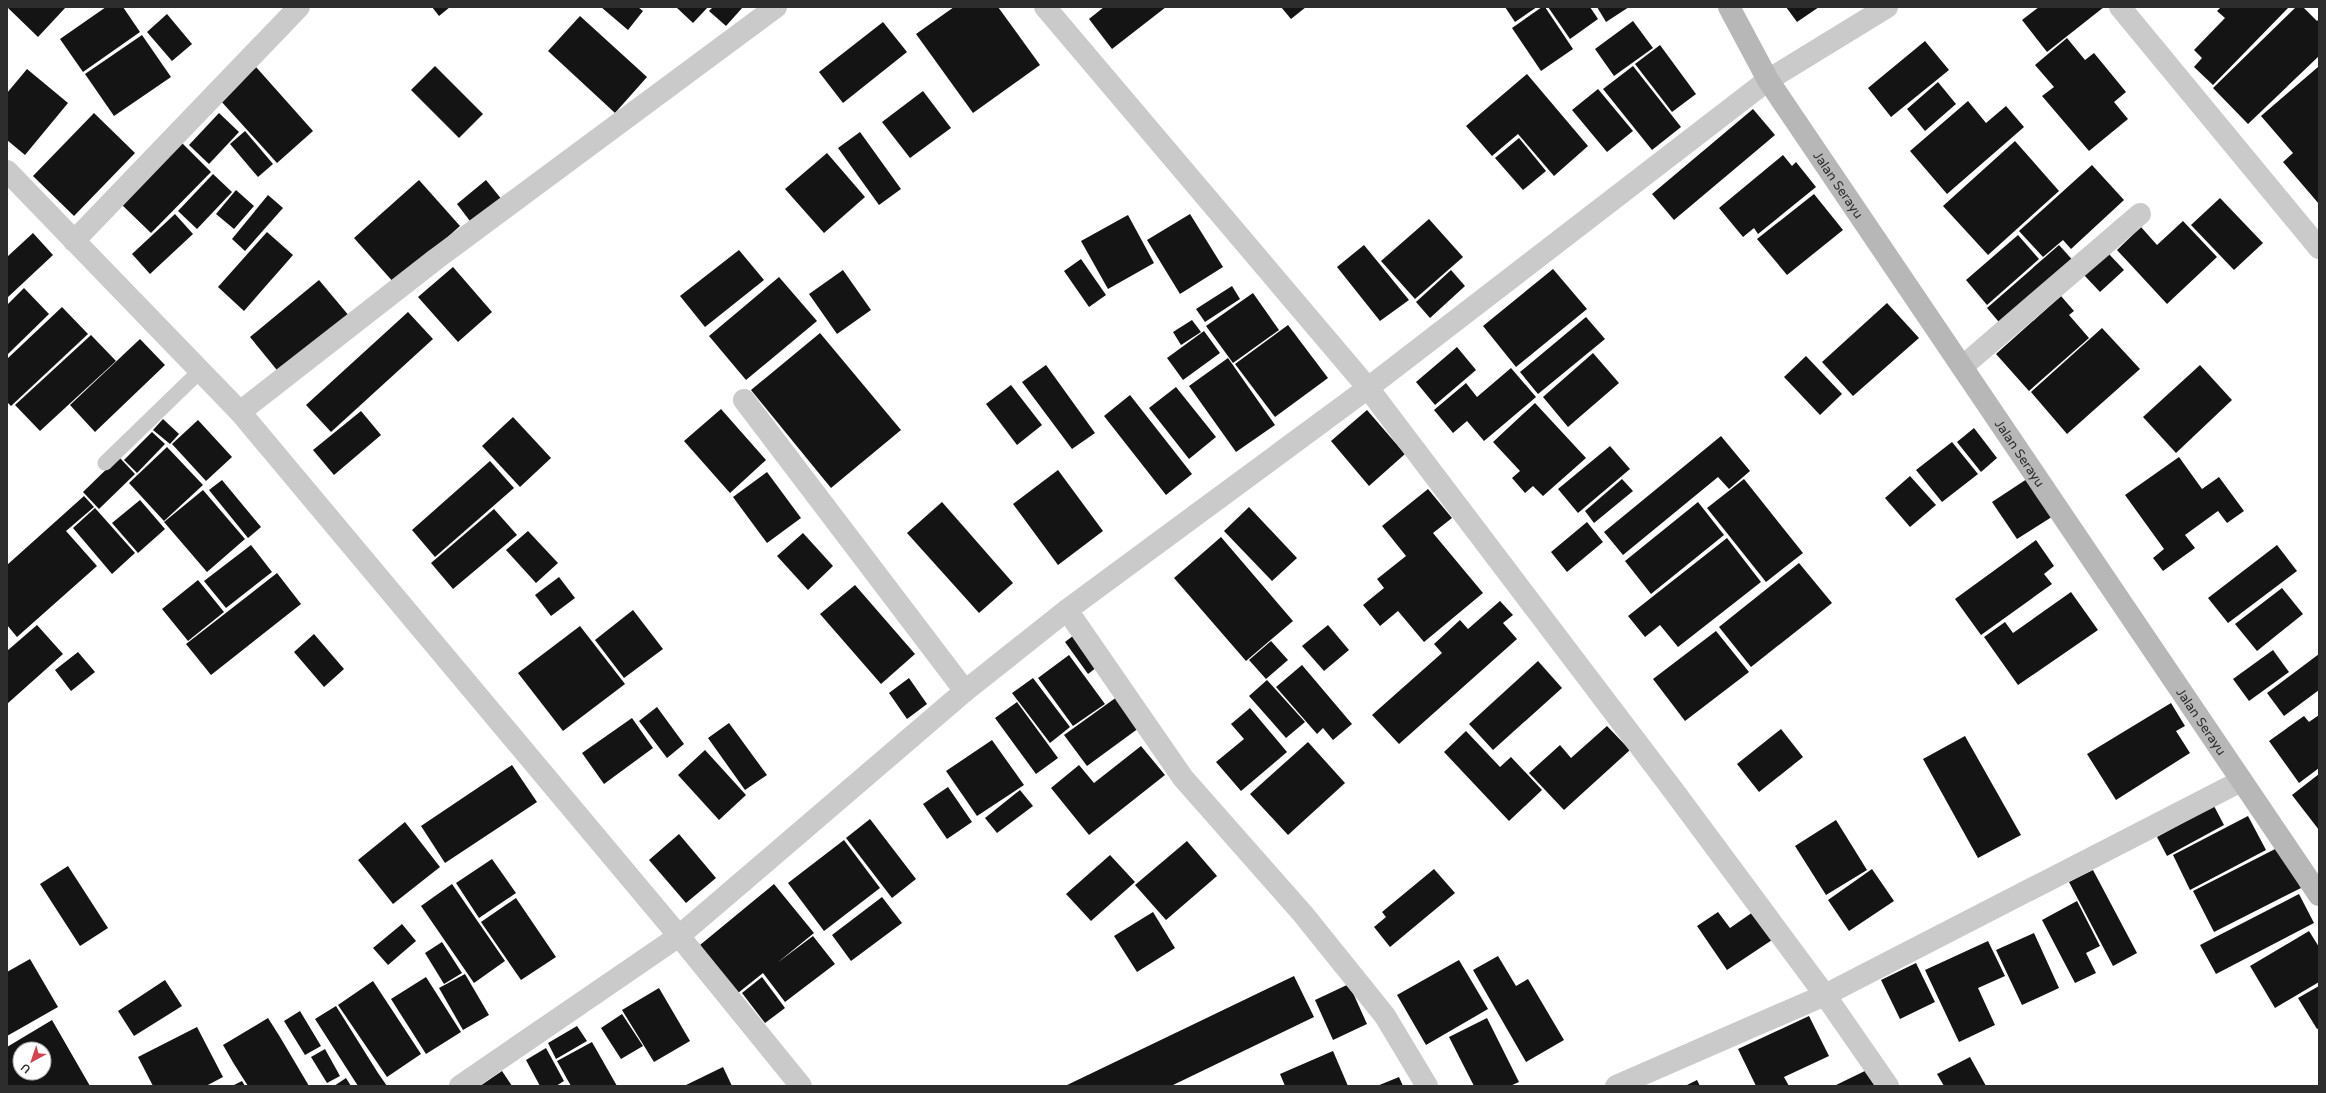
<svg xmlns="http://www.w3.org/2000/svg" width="2326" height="1093" font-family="'Varela Round',sans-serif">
	<rect width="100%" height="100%" fill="#fff"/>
	<g fill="#141414" fill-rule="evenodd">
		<polygon points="7,7 66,7 38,37"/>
		<polygon points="106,7 123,7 140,32 83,72 60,39"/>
		<polygon points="432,7 450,7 439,16"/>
		<polygon points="601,7 638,7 643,11 628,30"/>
		<polygon points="676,7 708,7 693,23"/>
		<polygon points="713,7 743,7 726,26 709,11"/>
		<polygon points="954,7 998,7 1040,65 973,113 916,34"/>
		<polygon points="1104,7 1166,7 1112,49 1089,19"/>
		<polygon points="1281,7 1306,7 1291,19"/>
		<polygon points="1505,7 1537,7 1515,22"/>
		<polygon points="1542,7 1545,7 1573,49 1541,71 1512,28"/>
		<polygon points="1548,7 1590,7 1598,19 1570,39"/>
		<polygon points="1597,7 1629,7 1606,22"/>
		<polygon points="1786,7 1819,7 1797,22"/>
		<polygon points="2039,7 2104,7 2047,52 2022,20"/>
		<polygon points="2221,7 2289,7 2213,85 2194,67 2202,58 2194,50 2225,18 2217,11"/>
		<polygon points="2296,7 2303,7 2317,21 2319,19 2319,56 2248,124 2213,88"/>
		<polygon points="167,14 192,44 172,61 147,32"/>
		<polygon points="580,16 647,77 615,113 548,51"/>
		<polygon points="1633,21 1653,48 1614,76 1595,49"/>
		<polygon points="883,22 907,52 843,103 819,72"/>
		<polygon points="142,35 171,77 114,116 85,74"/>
		<polygon points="2067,38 2085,60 2094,53 2126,92 2114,102 2128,119 2089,151 2042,96 2054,87 2035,65"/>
		<polygon points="1925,41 1949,70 1891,117 1868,88"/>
		<polygon points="1660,45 1696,94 1672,112 1635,64"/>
		<polygon points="435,66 483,114 459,138 411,90"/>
		<polygon points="1633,66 1681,127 1652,150 1603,89"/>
		<polygon points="256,67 313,131 277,163 220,100"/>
		<polygon points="2318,67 2319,68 2319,204 2283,162 2293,153 2261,116"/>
		<polygon points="27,69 68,103 25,155 7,140 7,93"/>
		<polygon points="1527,74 1588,146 1554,176 1518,134 1492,156 1466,126"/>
		<polygon points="1938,82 1956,104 1925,131 1907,109"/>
		<polygon points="1598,89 1633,131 1607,152 1572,110"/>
		<polygon points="923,91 951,128 910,158 882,122"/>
		<polygon points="1968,101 1986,123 2006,106 2024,127 1947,194 1910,151"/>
		<polygon points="1753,109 1775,135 1674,220 1652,194"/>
		<polygon points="94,113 135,153 74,216 33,176"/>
		<polygon points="219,113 239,132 209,164 189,145"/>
		<polygon points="245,131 273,164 258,177 230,144"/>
		<polygon points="860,132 901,189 879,205 838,148"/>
		<polygon points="1519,138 1546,171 1523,190 1495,158"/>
		<polygon points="2015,141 2059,191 1988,255 1943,206"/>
		<polygon points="181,142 211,172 151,233 121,204"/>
		<polygon points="827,153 865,197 824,233 785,189"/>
		<polygon points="1783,155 1792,166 1796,162 1816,187 1758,234 1754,228 1743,237 1719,208"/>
		<polygon points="2092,165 2124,200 2071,249 2063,240 2043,257 2019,231"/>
		<polygon points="213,174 232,192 197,229 178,211"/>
		<polygon points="419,180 460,226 395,284 354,238"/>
		<polygon points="486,180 503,201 473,225 457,204"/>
		<polygon points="236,190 254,206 234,229 216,214"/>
		<polygon points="1814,194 1843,230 1787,275 1757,239"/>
		<polygon points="268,195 283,208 245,251 232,239"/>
		<polygon points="2220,198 2263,243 2234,270 2191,225"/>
		<polygon points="175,214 193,234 150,274 132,254"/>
		<polygon points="1190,214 1223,267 1180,294 1147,240"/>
		<polygon points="1128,215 1154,263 1108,289 1081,241"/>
		<polygon points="1429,219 1463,257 1415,299 1381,261"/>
		<polygon points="2183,221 2217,257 2167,304 2117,250 2141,227 2157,245"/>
		<polygon points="267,232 293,255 244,311 218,287"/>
		<polygon points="33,233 53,255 7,298 7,257"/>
		<polygon points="2018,235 2039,259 1987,305 1966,280"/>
		<polygon points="1364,245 1409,300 1380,321 1337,267"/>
		<polygon points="2059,245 2077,265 2004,328 1987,308"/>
		<polygon points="739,250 764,280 705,327 680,296"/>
		<polygon points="2108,253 2124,270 2100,292 2084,275"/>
		<polygon points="1081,259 1106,295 1089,307 1064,271"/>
		<polygon points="453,267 492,312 458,342 418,297"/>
		<polygon points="1553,269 1587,309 1516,367 1483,326"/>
		<polygon points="843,270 871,310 837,334 809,294"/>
		<polygon points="1451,270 1465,286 1430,318 1416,302"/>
		<polygon points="779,277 817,321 746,380 709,336"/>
		<polygon points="319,280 350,317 281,375 250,337"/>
		<polygon points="1232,286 1240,299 1205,322 1196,309"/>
		<polygon points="24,288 49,314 7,355 7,305"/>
		<polygon points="1253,293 1279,330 1233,363 1206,326"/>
		<polygon points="2061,296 2074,311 2069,315 2089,338 2029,391 1996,354"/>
		<polygon points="1887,303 1919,338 1853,396 1822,362"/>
		<polygon points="62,307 88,334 11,406 7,402 7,359"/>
		<polygon points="408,312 433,339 331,432 306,405"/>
		<polygon points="1586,317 1605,339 1538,394 1520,372"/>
		<polygon points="1192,320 1201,332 1181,345 1173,332"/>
		<polygon points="1288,325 1328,378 1275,417 1235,364"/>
		<polygon points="2102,328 2140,369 2067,434 2031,392"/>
		<polygon points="1204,331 1220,353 1183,380 1167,358"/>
		<polygon points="820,333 901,430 831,488 751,390"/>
		<polygon points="91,335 116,361 40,431 15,405"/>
		<polygon points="140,339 165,365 95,432 70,405"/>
		<polygon points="1457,347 1476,370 1435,405 1416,382"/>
		<polygon points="1593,353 1619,383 1568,427 1543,397"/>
		<polygon points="1806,356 1842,394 1820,415 1784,377"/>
		<polygon points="1228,358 1275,425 1236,452 1189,386"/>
		<polygon points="1046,365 1095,433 1072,449 1022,382"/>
		<polygon points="2200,365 2232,400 2176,453 2143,417"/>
		<polygon points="1511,368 1536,397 1484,441 1467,421 1453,433 1434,410 1466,383 1477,397"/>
		<polygon points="1011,385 1042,425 1017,445 986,404"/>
		<polygon points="1176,387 1216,437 1189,459 1149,408"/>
		<polygon points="1130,395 1192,474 1166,495 1104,416"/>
		<polygon points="1535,403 1586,458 1543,496 1533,486 1525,493 1512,478 1520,471 1493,442"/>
		<polygon points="721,409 766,460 730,493 684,441"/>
		<polygon points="1367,410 1405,454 1369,486 1331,441"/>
		<polygon points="361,411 381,435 334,475 313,450"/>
		<polygon points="513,417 551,458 520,487 482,446"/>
		<polygon points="163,419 179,434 170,444 153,430"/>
		<polygon points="198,420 232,457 206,481 172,444"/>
		<polygon points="1974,428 1997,458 1981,472 1957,442"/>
		<polygon points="152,432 165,444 137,473 124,460"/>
		<polygon points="1721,436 1750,471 1729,489 1718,477 1623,555 1604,532"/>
		<polygon points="1952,442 1978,474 1942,502 1916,470"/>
		<polygon points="1610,446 1630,469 1578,513 1558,489"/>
		<polygon points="167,447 203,485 164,521 129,483"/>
		<polygon points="119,457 135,474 99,509 83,492"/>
		<polygon points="2179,457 2202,489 2219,477 2244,511 2227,523 2218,511 2185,535 2195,548 2163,571 2153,558 2164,549 2125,495"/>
		<polygon points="490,461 514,488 435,557 412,530"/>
		<polygon points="1058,470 1103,531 1058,565 1013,504"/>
		<polygon points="767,472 801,518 767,543 733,497"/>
		<polygon points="2033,475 2058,513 2017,539 1992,502"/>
		<polygon points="1910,476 1936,505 1910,527 1885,498"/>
		<polygon points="1622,479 1633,491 1594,523 1585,511"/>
		<polygon points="1744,479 1803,553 1766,582 1707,508"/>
		<polygon points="222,480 261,527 248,538 209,490"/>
		<polygon points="1428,489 1452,518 1433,533 1483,593 1424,642 1398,611 1380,626 1363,605 1384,588 1377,579 1406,556 1382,526"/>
		<polygon points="203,490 245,539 207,572 164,522"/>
		<polygon points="84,496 94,507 66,531 97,566 17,637 7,625 7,565"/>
		<polygon points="140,500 165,529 138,553 112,523"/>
		<polygon points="942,502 1013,583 979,613 907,533"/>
		<polygon points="1698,502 1724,535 1651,594 1625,561"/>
		<polygon points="1249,507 1297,558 1272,581 1224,531"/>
		<polygon points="95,508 135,553 112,574 73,528"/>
		<polygon points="494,509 517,535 453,589 431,563"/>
		<polygon points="1587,522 1603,542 1567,572 1551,552"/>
		<polygon points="528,531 558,563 536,583 506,550"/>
		<polygon points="803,533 833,566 808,590 777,556"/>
		<polygon points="1221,537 1293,621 1246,661 1174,578"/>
		<polygon points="1727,538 1761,582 1678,647 1660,625 1645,637 1628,616"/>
		<polygon points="2036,540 2054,566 2044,574 2052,584 1981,635 1955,599"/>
		<polygon points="251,545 272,572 226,608 204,581"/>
		<polygon points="2277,545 2297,571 2228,623 2208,598"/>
		<polygon points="1799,563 1832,603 1751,667 1719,627"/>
		<polygon points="277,573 301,604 211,675 186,644"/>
		<polygon points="559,577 575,598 551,616 535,595"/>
		<polygon points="198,580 224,612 188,641 162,609"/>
		<polygon points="855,585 915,654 881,684 820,614"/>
		<polygon points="2282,588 2303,614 2257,651 2235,624"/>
		<polygon points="2071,592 2098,630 2018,685 1984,637 2005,622 2013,633"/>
		<polygon points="1500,601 1513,615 1503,623 1517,639 1399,744 1372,715 1442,653 1434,644 1460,620 1468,629"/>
		<polygon points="633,610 663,649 624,678 595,640"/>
		<polygon points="37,625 63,654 7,704 7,651"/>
		<polygon points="1328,625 1349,650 1324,671 1302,646"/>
		<polygon points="580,626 625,684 563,731 518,673"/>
		<polygon points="1716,631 1749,672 1685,721 1653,679"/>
		<polygon points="1078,632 1101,664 1088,674 1065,642"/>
		<polygon points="314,634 344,669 324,687 294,652"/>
		<polygon points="1271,641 1288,660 1266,679 1249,660"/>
		<polygon points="2273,650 2289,672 2249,701 2233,679"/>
		<polygon points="78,652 95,672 71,691 55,670"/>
		<polygon points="2319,654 2319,690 2284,716 2267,693"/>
		<polygon points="1069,655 1105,704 1073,726 1038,678"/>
		<polygon points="1538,661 1562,688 1493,750 1469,724"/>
		<polygon points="1302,665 1352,724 1333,740 1323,728 1317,734 1276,687"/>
		<polygon points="909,678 927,704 907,719 889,693"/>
		<polygon points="1033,678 1070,727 1050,743 1012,693"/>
		<polygon points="1267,680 1305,722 1286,738 1249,696"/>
		<polygon points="1121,694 1143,725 1087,766 1064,735"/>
		<polygon points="1017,702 1058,758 1036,774 995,718"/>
		<polygon points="2171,703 2185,726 2176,731 2190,753 2116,800 2087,754"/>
		<polygon points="657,707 684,744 667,758 639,721"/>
		<polygon points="1250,708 1287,752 1241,791 1216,762 1244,739 1231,724"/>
		<polygon points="2319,715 2319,768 2299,783 2269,741 2304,716 2309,722"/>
		<polygon points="632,718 653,748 604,784 582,753"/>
		<polygon points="729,723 767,775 745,790 708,738"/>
		<polygon points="1607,726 1630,750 1564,810 1529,773 1560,745 1571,758"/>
		<polygon points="1781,729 1803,757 1759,792 1737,764"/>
		<polygon points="1466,731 1500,767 1511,757 1542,790 1509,821 1444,752"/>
		<polygon points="1965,736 2021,835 1978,858 1923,759"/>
		<polygon points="992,740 1024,785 977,816 946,771"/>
		<polygon points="1308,742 1345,783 1288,835 1250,794"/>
		<polygon points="1141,746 1165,775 1089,835 1051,788 1079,765 1094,783"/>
		<polygon points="705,750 746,795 719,820 678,775"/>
		<polygon points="512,765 537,802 445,863 421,826"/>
		<polygon points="2319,774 2319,830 2292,795"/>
		<polygon points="948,787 972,822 947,839 923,804"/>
		<polygon points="1020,790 1033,806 997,833 985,818"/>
		<polygon points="2214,806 2224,825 2167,856 2157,837"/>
		<polygon points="2248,816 2266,850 2190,890 2173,855"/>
		<polygon points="870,819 916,879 892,898 846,838"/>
		<polygon points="1836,820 1867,870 1826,895 1795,846"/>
		<polygon points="405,822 440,867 393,904 358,860"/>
		<polygon points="679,834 716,878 686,903 649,860"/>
		<polygon points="844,840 880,888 824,931 788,883"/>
		<polygon points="1187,841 1217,876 1166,920 1135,885"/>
		<polygon points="2279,847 2301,888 2214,932 2193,891"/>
		<polygon points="1110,855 1135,882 1091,921 1066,894"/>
		<polygon points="492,859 516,893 479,918 456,883"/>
		<polygon points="68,866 108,928 80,946 40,884"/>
		<polygon points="1434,869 1455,893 1390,947 1374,927 1386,917 1382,912"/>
		<polygon points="1872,869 1894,901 1849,931 1828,900"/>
		<polygon points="2093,870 2137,953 2113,966 2069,882"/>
		<polygon points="452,884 505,961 474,983 421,906"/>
		<polygon points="774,884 814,933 777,963 813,936 835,964 785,1002 763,973 738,993 700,945"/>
		<polygon points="2299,894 2314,923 2216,974 2200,945"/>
		<polygon points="882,897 902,923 851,961 832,935"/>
		<polygon points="516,898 556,957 521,980 481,922"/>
		<polygon points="2077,901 2100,946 2086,953 2096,973 2075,983 2042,920"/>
		<polygon points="1153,912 1175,948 1137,972 1114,936"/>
		<polygon points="1718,912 1730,928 1753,912 1772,940 1727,970 1697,926"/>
		<polygon points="402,924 416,941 388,965 373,948"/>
		<polygon points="2309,931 2319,947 2319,982 2275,1008 2250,966"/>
		<polygon points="2034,933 2059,988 2022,1005 1996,950"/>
		<polygon points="1988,941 2005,976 1978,988 1995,1025 1959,1042 1925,970"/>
		<polygon points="442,942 462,973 444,984 425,953"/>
		<polygon points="1498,956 1516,986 1528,979 1564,1040 1526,1062 1473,970"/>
		<polygon points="30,959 58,1007 7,1036 7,972"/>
		<polygon points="1459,960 1488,1009 1426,1045 1397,995"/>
		<polygon points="1916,963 1935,1002 1900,1019 1881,980"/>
		<polygon points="465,974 489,1015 463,1030 439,988"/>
		<polygon points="1294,976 1314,1017 1171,1086 1065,1086"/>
		<polygon points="426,977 461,1032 426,1054 391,999"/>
		<polygon points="762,977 785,1008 765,1023 742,993"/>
		<polygon points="165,980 182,1006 134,1036 118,1011"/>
		<polygon points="373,981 421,1054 387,1077 338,1005"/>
		<polygon points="1349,984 1367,1024 1333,1040 1315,1000"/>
		<polygon points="2319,986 2319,1028 2317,1029 2298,998"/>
		<polygon points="659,988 690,1041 654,1062 622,1010"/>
		<polygon points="336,1006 378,1073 387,1086 358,1086 315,1019"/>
		<polygon points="300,1011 321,1046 305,1055 284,1021"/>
		<polygon points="622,1014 643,1046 621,1059 601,1028"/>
		<polygon points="1809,1016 1829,1056 1784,1077 1789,1086 1756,1086 1738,1049"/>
		<polygon points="268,1018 280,1037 309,1086 248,1086 234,1064 223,1045"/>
		<polygon points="1487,1018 1519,1082 1510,1086 1474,1086 1449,1037"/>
		<path d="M52 1020 90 1086H7V1047ZM20 1049H44V1073H20Z"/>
		<polygon points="577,1026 587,1041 556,1059 548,1043"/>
		<polygon points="197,1027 223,1077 206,1086 153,1086 138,1057"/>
		<polygon points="592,1042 617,1086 571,1086 557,1061"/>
		<polygon points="546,1048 564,1081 556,1086 540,1086 526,1060"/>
		<polygon points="325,1049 340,1076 327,1083 311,1057"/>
		<polygon points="1333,1051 1348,1086 1285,1086 1280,1074"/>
		<polygon points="1970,1057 1986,1086 1944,1086 1937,1074"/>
		<polygon points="723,1067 732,1086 684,1086"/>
		<polygon points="1871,1068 1879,1086 1834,1086"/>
		<polygon points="502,1071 512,1086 480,1086"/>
		<polygon points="1399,1077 1403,1086 1377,1086"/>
		<polygon points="346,1078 351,1086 334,1086"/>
		<polygon points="1697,1080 1700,1086 1685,1086"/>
		<polygon points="242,1081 245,1086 232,1086"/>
	</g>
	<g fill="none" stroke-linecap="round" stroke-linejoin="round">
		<polyline stroke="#cacaca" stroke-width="15" points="105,463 200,371"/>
		<g stroke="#cacaca" stroke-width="22">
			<polyline points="1045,7 1368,388 1673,790 1825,995 1888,1086"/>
			<polyline points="2120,7 2319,248"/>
			<polyline points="7,171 240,412 679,936 801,1086"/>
			<polyline points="74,241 299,7"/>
			<polyline points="1962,367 2140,214"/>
			<polyline points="744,400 965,691"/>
			<polyline points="240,412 436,259 776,7"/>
			<polyline points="1067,610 1183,778 1303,914 1385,1016 1427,1086"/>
			<polyline points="460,1086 679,936 965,691 1067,610 1368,388 1768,80 1887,7"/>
			<polyline points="1616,1086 1825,995 2241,781"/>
		</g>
		<path stroke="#b7b7b7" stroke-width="22" id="s1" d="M1729 7 1768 80 2319 895"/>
	</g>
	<g text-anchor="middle" stroke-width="4" stroke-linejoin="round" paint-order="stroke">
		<g font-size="13" fill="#2d2d2d" stroke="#fff">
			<text dy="5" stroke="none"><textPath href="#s1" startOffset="209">Jalan Serayu</textPath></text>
			<text dy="5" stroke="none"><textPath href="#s1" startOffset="533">Jalan Serayu</textPath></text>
			<text dy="5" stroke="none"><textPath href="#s1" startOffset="857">Jalan Serayu</textPath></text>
		</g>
	</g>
	<rect width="2326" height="1093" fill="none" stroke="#2d2d2d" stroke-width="16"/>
	<g transform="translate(32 1061) rotate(220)"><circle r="19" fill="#ffffff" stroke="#ababab"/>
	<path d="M0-3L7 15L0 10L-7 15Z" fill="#cf454f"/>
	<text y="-6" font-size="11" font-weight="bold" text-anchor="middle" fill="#2d2d2d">U</text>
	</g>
</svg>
